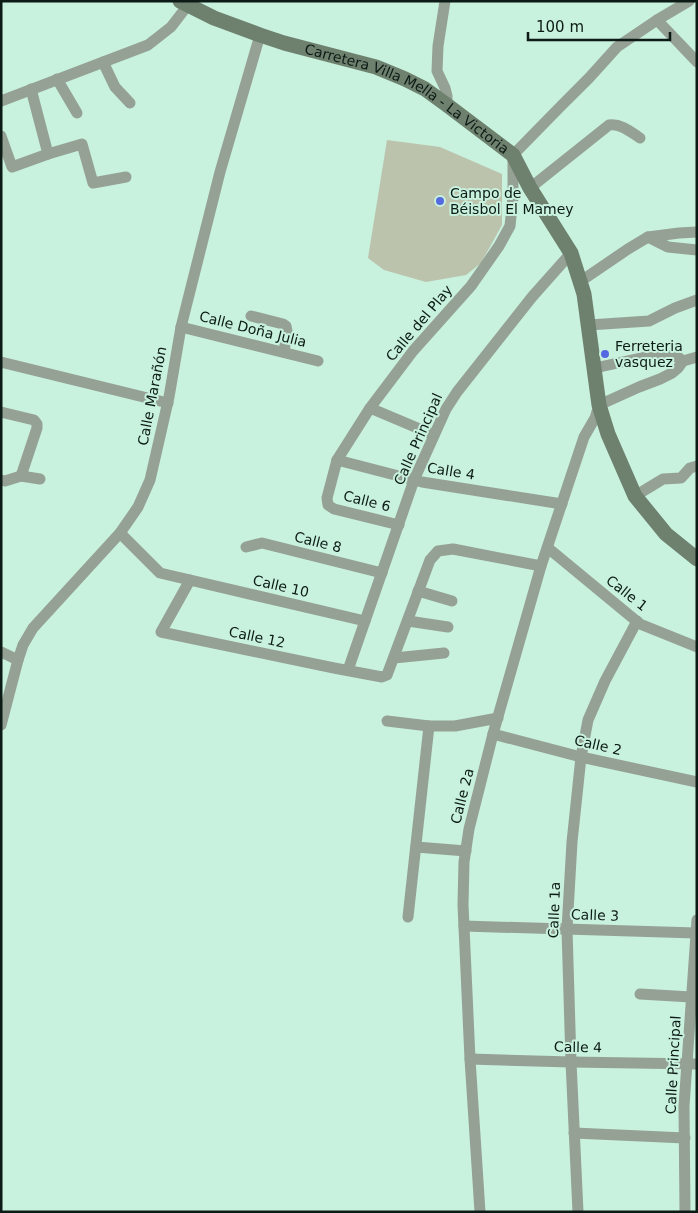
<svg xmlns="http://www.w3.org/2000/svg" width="698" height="1213" font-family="'DejaVu Sans',sans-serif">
	<rect width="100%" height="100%" fill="#c8f1de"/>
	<polygon fill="#bbc3ad" points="387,140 440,147 502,174 502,225 481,263 466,275 426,282 384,270 368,258"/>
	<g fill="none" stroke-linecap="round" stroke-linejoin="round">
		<g stroke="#95a195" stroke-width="11">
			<polyline points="445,1 438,46 437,71 445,88 447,96 447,105"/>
			<polyline points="657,20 697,62"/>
			<polyline points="103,62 115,87 130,103"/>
			<polyline points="57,79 77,113"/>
			<polyline points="1,101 148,45 171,27 188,5"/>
			<polyline points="1,136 12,167 48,154 31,89"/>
			<polyline points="48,154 82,144 93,183 126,177"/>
			<path d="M530 188 609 125C620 123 631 132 640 138"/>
			<polyline points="648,237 668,247 697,250"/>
			<polyline points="581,281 628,249 648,237 679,233 697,232"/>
			<polyline points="251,316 283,324 286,326 287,331 284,352"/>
			<polyline points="589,325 649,321 675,308 697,300"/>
			<polyline points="181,327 318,361"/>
			<polyline points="1,362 168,403"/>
			<polyline points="595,368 659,354 678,357 683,361"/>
			<polyline points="370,408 434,435"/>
			<polyline points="1,412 34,420 37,424 37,428 21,476"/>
			<polyline points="337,460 422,482 562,504"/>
			<polyline points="1,480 5,481 21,476 40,479"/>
			<polyline points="635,496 663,479 681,478 690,468 697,466"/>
			<polyline points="399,525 334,509 328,505 327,498 337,460 344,449 370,408 413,351 471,286 499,246 510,226 513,197 513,155 561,106 589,78 617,47 657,20 689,1"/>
			<polyline points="120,533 160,573 365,621"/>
			<polyline points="246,547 262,543 382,573"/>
			<polyline points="548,548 640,624 697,647"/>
			<polyline points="190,580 161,632 334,668 382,677 387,675 430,560 438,551 453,549 541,566"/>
			<polyline points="418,591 452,601"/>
			<polyline points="408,621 448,627"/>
			<polyline points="1,652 18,660"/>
			<polyline points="394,658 444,653"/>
			<polyline points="348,670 414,480 446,409 457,392 532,297 571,253"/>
			<polyline points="387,721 429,726"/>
			<polyline points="1,725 18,660 23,645 33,628 120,533 138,507 150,480 169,397 181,327 220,172 260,35"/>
			<polyline points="493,734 581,757 697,782"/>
			<polyline points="416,847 466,851"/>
			<polyline points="408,917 429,726 455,726 498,718"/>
			<polyline points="464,926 696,933"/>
			<polyline points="640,994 691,997"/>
			<polyline points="470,1059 571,1062 697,1064"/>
			<polyline points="574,1133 685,1138"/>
			<polyline points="480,1212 470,1059 463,905 464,862 469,829 493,734 541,566 584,437 595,418 599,405 639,387 660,379 672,373 678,368 683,361 697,357"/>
			<polyline points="578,1212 571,1062 567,929 572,842 581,757 588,720 605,681 637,621"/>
			<polyline points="685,1212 684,1106 697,920"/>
		</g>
		<path stroke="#6e806e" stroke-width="15" id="s1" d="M180 1 214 18 260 35 284 43 376 67 405 79 425 89 447 105 513 155 530 188 571 253 584 294 599 405 608 434 635 496 666 534 697 559"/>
	</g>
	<g fill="#5469df" stroke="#c8f1de" stroke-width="2">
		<circle cx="440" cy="201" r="5"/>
		<circle cx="605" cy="354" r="5"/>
	</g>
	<g text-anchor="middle" stroke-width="4" stroke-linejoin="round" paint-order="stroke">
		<g font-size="14" fill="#0c1b15" stroke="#c8f1de">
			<text dy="5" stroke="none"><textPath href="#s1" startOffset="249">Carretera Villa Mella - La Victoria</textPath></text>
			<text transform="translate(419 323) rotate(-50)" y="5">Calle del Play</text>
			<text transform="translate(253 329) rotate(14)" y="5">Calle Doña Julia</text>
			<text transform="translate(152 396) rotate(-79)" y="5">Calle Marañón</text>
			<text transform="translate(418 439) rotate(-66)" y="5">Calle Principal</text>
			<text transform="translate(451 471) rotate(9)" y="5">Calle 4</text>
			<text transform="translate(367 501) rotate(14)" y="5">Calle 6</text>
			<text transform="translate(318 542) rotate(14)" y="5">Calle 8</text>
			<text transform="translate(281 586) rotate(13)" y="5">Calle 10</text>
			<text transform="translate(627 593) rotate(38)" y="5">Calle 1</text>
			<text transform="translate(257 637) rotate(12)" y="5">Calle 12</text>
			<text transform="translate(598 745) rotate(13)" y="5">Calle 2</text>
			<text transform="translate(462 796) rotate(-76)" y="5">Calle 2a</text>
			<text transform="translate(554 910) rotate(-88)" y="5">Calle 1a</text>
			<text transform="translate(595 915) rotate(2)" y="5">Calle 3</text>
			<text transform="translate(578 1047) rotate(1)" y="5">Calle 4</text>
			<text transform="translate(673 1065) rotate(-87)" y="5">Calle Principal</text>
		</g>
		<g font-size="14" fill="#0c1b15" stroke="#c8f1de" text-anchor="start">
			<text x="450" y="198">Campo de<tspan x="450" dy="16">Béisbol El Mamey</tspan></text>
			<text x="615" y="351">Ferreteria<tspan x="615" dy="16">vasquez</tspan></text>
		</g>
	</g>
	<rect width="698" height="1213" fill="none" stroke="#0c1b15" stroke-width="5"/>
	<path d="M528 32v8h142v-8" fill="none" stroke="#0c1b15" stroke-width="2.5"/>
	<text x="536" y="32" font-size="15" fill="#0c1b15" stroke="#c8f1de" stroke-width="4" paint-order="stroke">100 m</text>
</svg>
